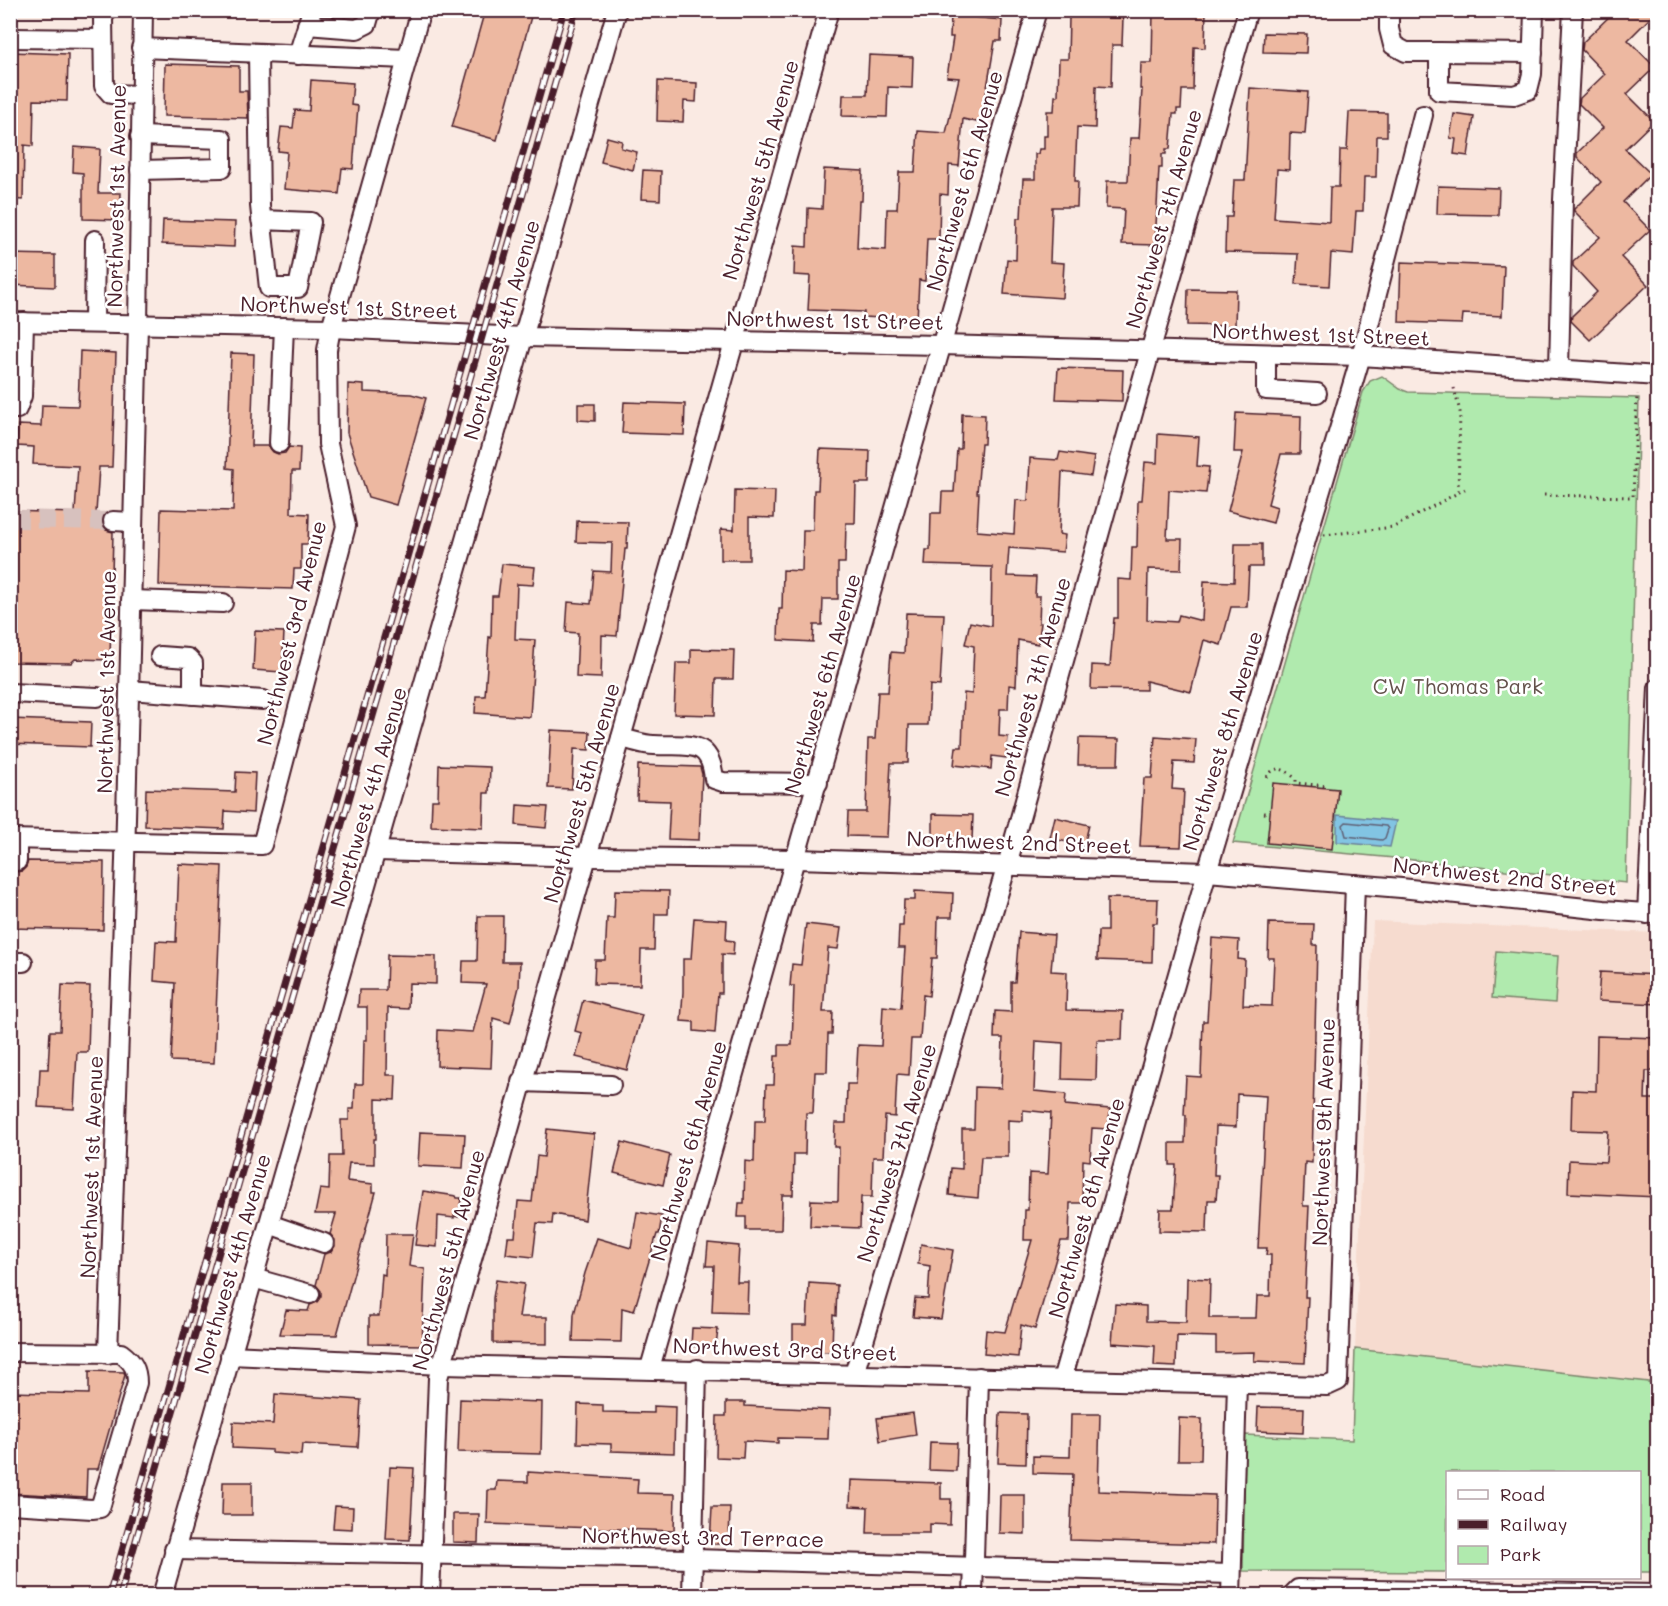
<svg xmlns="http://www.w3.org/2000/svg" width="1668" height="1606" font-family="Mali,sans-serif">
	<rect width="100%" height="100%" fill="#faeae3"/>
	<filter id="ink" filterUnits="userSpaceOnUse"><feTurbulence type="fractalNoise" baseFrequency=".0167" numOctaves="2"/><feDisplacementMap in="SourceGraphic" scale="12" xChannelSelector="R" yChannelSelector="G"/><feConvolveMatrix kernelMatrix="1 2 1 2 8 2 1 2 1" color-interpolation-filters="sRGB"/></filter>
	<g filter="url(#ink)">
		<polygon fill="#f6dbcf" points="1373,921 1657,933 1657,1383 1355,1349"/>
		<g fill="#b0eaae" stroke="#7d846c" stroke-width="1.5">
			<polygon points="1382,376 1400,389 1408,392 1639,398 1626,883 1405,859 1233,843 1363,392 1370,381"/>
			<polygon points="1496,951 1558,956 1555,1003 1492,998"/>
			<polygon points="1355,1349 1657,1383 1657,1572 1640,1572 1640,1472 1448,1472 1447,1572 1243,1571 1245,1435 1352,1440"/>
		</g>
		<polygon fill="#82c4e3" stroke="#6c8299" stroke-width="1.5" points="1337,815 1396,821 1390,847 1337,842"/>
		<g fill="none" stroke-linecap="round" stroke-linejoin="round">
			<polygon stroke="#606175" stroke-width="1.5" points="1346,822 1386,826 1388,829 1385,838 1382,840 1346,836 1343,825"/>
		</g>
		<g fill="#edb8a1" stroke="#4a1f2b" stroke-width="1.5">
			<polygon points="485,10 524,10 532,13 497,140 452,127"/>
			<polygon points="1153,10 1206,10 1205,48 1194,47 1193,90 1182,90 1181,109 1177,109 1177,114 1173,114 1170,149 1166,149 1166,154 1162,154 1162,168 1159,168 1155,245 1122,244 1124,209 1106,208 1107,181 1128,181 1130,138 1139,138 1142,89 1140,89 1141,63 1152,63"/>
			<polygon points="1616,10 1658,10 1628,40 1655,67 1627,94 1654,121 1625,149 1651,174 1623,202 1650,230 1621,257 1648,285 1590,340 1571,321 1572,316 1597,292 1573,266 1573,262 1600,237 1574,211 1574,209 1601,182 1577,157 1577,153 1603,128 1579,104 1580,98 1605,74 1582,50 1583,42"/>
			<polygon points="951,15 1002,20 1001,41 995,41 981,123 963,119 959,166 949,165 948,195 940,194 939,239 927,239 925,281 919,280 917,320 864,317 864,312 808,310 810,276 794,275 795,246 807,247 808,208 822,209 824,169 863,171 862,201 859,201 857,248 886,250 887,209 897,209 899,172 915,172 918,131 946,133 959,78 947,77 953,37 950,37"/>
			<polygon points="1069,17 1123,18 1122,45 1112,45 1111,87 1096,86 1095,128 1077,127 1075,181 1078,181 1077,207 1052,207 1050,262 1064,263 1062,298 1004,294 1007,259 1016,260 1017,218 1021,218 1023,179 1035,179 1035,154 1038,154 1039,149 1044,149 1044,136 1047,136 1047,111 1054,111 1055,96 1058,96 1059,59 1068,59"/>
			<polygon points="1264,33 1307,34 1306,53 1263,52"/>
			<polygon points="10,52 68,54 67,101 34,100 33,146 24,145 23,200 10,199"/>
			<polygon points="869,55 913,57 912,88 888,87 887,117 842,116 843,95 867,95"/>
			<polygon points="165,64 239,66 239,91 247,91 248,118 164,116"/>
			<polygon points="311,80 353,83 351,105 358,106 353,169 342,168 339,194 284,189 287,152 278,151 281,127 293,128 295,110 309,111"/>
			<polygon points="658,81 697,83 696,102 684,101 683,122 657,121"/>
			<polygon points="1250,88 1308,92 1305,134 1290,133 1289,170 1277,169 1274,218 1329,222 1330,187 1339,187 1340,150 1347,150 1349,112 1387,113 1387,136 1377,136 1376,177 1364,177 1363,211 1356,211 1353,255 1331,253 1329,286 1296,284 1298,254 1225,252 1226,217 1232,217 1234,180 1245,180"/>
			<polygon points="1454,114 1474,117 1468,156 1454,154 1456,139 1450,138"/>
			<polygon points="607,137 622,141 621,148 637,152 633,170 601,162"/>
			<polygon points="74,147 100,149 98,193 121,193 120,220 83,219 83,173 73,172"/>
			<polygon points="643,170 661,171 660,200 641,199"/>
			<polygon points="1438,186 1499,188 1498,215 1437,214"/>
			<polygon points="163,220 235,222 234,247 162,244"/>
			<polygon points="10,254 55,255 55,287 10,285"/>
			<polygon points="1401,262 1504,266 1502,316 1463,314 1462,324 1399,322"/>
			<polygon points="1188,289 1236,290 1235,326 1187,325"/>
			<polygon points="80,351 116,353 112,467 99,467 96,513 105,513 102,520 103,526 106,530 113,532 110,660 75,659 71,663 10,662 10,511 75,513 78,466 33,464 34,447 17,446 18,425 41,426 42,405 78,406"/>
			<polygon points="231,353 254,354 251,446 269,446 273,452 278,454 285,453 289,447 300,448 299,471 292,471 291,513 309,514 308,544 301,544 301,569 294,569 293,589 159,585 161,509 233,511 234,469 227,468"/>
			<polygon points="1058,368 1123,370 1122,401 1056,399"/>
			<polygon points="348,384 364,385 364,392 411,394 426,398 396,505 368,497 347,433"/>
			<polygon points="624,402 685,404 684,435 622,433"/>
			<polygon points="578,404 595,404 595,421 578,420"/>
			<polygon points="1236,413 1301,416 1300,454 1281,454 1268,504 1277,507 1273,523 1228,511 1243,452 1234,452"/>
			<polygon points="962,414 985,415 984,444 981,444 977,493 979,493 977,531 1014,534 1016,500 1028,501 1030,458 1058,460 1060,452 1094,457 1091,476 1062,472 1059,534 1065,535 1063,552 1009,548 1007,576 1036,577 1035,596 1040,596 1039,623 1041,623 1038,644 1018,640 1016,686 1009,685 1008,709 1000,709 999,736 1008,737 1006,758 992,756 991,769 954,765 956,747 962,747 964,693 972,694 974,646 965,644 970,622 991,626 992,567 925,565 926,550 930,550 931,513 941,513 942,492 954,492 957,449 961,449"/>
			<polygon points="1158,434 1199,437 1197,466 1209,467 1206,493 1169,490 1167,539 1182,539 1181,570 1148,569 1147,620 1177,622 1179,615 1202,621 1204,581 1234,582 1235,544 1262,544 1262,567 1249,567 1247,607 1231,607 1221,645 1204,640 1191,692 1146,681 1146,690 1091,689 1092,665 1110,666 1114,618 1118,618 1118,579 1131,580 1132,547 1137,547 1138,500 1142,500 1145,462 1157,463"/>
			<polygon points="820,449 870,451 869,483 856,483 855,523 846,523 845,563 838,563 838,599 823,599 822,625 814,625 813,642 778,640 779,609 782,609 783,570 802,571 803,530 813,530 814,490 818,490"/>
			<polygon points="735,490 775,491 774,518 749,517 749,560 721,560 721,529 734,530"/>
			<polygon points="577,521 628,522 627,549 625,549 617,636 602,635 601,678 576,677 578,633 566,632 568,602 591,604 594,571 611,572 612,543 576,542"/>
			<polygon points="502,564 535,567 533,585 517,584 515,639 535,640 530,717 475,713 476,696 485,696 489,637 491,638 492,596 498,596"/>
			<polygon points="906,613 944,614 940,686 930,685 928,725 909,725 908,763 891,763 887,837 847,836 848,812 866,812 868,739 875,739 878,692 888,692 891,652 904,653"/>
			<polygon points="255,631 284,632 282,672 253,670"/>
			<polygon points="691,649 734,650 733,679 716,679 715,715 674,714 676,663 691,663"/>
			<polygon points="10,719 91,722 90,747 10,744"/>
			<polygon points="551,730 590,732 589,750 574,749 572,789 548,788"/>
			<polygon points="1155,736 1196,739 1194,763 1174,762 1172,789 1184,790 1181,847 1140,846 1144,778 1152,778"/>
			<polygon points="1079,738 1119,739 1118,765 1078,765"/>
			<polygon points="439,765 490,767 489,793 484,793 483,828 431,826 432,800 438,800"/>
			<polygon points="638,765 700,767 702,774 699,840 668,839 670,801 637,800"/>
			<polygon points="236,772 255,773 253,813 225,811 224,829 145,826 146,789 235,792"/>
			<polygon points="1273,783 1338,789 1332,849 1267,843"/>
			<polygon points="517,805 548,807 546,828 516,825"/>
			<polygon points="933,814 973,815 972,841 933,840"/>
			<polygon points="1055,817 1089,825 1084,846 1050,838"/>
			<polygon points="28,861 104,862 103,930 10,928 10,870 16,872 22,871 26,867"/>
			<polygon points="179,864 222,866 214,1063 171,1061 175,983 154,981 156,941 176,942"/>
			<polygon points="615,890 669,891 668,914 655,914 654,950 641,950 640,985 594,984 595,960 605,960 607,918 614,918"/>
			<polygon points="915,891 953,893 952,917 938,917 937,958 932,958 929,996 923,995 920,1039 911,1039 909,1075 897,1074 895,1117 885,1116 883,1157 873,1157 872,1197 861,1197 860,1228 810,1226 811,1200 838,1201 839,1147 834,1147 835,1123 846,1123 847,1084 856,1084 858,1045 881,1046 883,1006 901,1008 905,948 898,948 899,926 903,926 904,900 915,900"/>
			<polygon points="1107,898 1158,899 1157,923 1153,923 1152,962 1097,960 1098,931 1107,931"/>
			<polygon points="478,916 503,916 502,962 520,962 519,987 510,1023 493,1018 491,1068 437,1066 438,1030 473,1032 486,984 462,983 463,961 477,961"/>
			<polygon points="694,918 727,920 726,940 734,941 733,955 722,954 722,993 718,993 715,1033 694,1031 694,1022 681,1021 683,992 683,959 691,959"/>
			<polygon points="1269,923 1314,924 1313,945 1317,945 1312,1163 1305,1162 1303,1206 1309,1206 1305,1297 1308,1297 1305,1363 1254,1361 1255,1352 1216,1353 1216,1337 1177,1336 1176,1367 1154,1366 1155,1346 1112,1343 1115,1304 1146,1306 1146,1321 1186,1322 1187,1278 1210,1279 1209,1318 1256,1318 1257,1296 1270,1296 1271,1255 1266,1255 1267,1248 1258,1248 1266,1096 1237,1094 1236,1127 1216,1126 1214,1175 1218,1175 1216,1200 1208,1200 1207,1232 1159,1231 1160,1209 1173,1209 1176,1165 1170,1165 1170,1143 1185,1143 1186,1115 1184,1115 1186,1076 1201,1077 1203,1021 1207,1021 1212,938 1239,940 1238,959 1245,960 1243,1005 1272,1006 1274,958 1268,958"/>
			<polygon points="806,924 841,928 838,949 828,948 823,1012 833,1012 832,1034 828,1034 827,1072 815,1072 813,1113 806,1113 805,1154 794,1154 793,1195 782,1195 781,1230 746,1230 746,1217 738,1217 739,1203 744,1203 745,1161 754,1162 755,1121 765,1121 766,1085 774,1085 775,1056 779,1056 779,1045 792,1045 794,986 790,986 792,964 801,965"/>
			<polygon points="1019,932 1054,935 1051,971 1067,972 1066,1010 1123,1011 1122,1040 1097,1040 1096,1080 1062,1079 1063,1043 1036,1041 1034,1091 1066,1094 1065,1105 1110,1109 1108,1129 1092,1128 1090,1161 1083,1160 1082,1203 1070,1203 1069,1241 1061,1241 1035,1329 1021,1325 1018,1357 984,1354 986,1330 1005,1332 1032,1240 1024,1240 1025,1210 1028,1210 1029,1173 1048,1174 1051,1113 1023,1110 1023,1121 1008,1120 1008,1157 981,1157 978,1198 949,1195 951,1168 962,1169 962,1129 974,1129 975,1087 1001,1088 1003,1038 994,1038 995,1011 1011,1012 1011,982 1015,982"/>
			<polygon points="387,955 436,956 436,984 409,983 408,1009 388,1008 387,1075 396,1075 395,1100 376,1099 376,1139 374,1139 374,1164 349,1163 347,1181 373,1184 373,1192 376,1192 337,1335 280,1334 286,1310 308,1311 310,1305 317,1302 321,1296 321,1291 316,1285 324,1254 331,1252 335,1246 335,1240 330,1234 336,1214 315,1214 320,1189 329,1190 330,1156 342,1156 341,1120 349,1120 349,1109 354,1109 355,1084 363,1084 364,1040 367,1040 367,1007 358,1007 359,990 386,990"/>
			<polygon points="1600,972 1658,975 1658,1004 1598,1001"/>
			<polygon points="62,985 90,986 88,1052 77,1052 74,1109 38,1107 40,1069 48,1069 50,1031 60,1031"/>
			<polygon points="583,1000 642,1015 627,1070 576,1057 582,1033 575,1031"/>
			<polygon points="1597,1036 1658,1038 1658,1071 1646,1071 1645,1099 1658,1099 1658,1197 1568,1193 1569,1160 1606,1162 1608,1131 1571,1130 1572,1090 1596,1091"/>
			<polygon points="547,1129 594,1134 585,1220 553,1214 552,1224 537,1223 533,1257 506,1254 508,1237 515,1237 518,1201 532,1202 537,1156 544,1157"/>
			<polygon points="420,1132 465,1134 463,1168 418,1166"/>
			<polygon points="622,1142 670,1155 663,1185 614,1173"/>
			<polygon points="423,1191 456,1196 457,1198 461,1198 459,1217 454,1216 454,1218 438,1216 437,1247 415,1245"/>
			<polygon points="637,1212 662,1216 659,1234 657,1234 634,1311 622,1308 621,1342 573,1341 574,1314 585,1273 597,1238 631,1248"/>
			<polygon points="386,1234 413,1234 409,1266 425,1269 422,1345 369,1344 369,1316 379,1316 382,1274 385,1275"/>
			<polygon points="708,1243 739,1246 737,1282 748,1282 747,1313 712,1312 714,1266 706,1266"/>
			<polygon points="921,1244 953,1250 941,1319 913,1317 915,1298 928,1299 930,1266 918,1264"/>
			<polygon points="496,1280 524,1284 519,1317 547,1317 547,1344 493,1343 493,1298"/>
			<polygon points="809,1283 837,1285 836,1316 833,1315 832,1352 793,1351 793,1325 807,1325"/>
			<polygon points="692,1328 718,1329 716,1347 691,1346"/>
			<polygon points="89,1371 124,1372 125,1375 98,1469 87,1469 86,1497 10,1493 10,1392 89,1394"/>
			<polygon points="275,1394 361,1400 358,1447 302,1444 301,1455 272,1453 272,1450 232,1448 233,1422 273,1424"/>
			<polygon points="460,1399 542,1402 541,1454 458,1452"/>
			<polygon points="726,1402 745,1402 745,1406 829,1410 828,1439 778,1438 778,1443 744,1441 743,1458 716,1457 717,1416 726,1416"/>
			<polygon points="578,1404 603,1405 603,1412 654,1413 654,1406 675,1407 674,1453 611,1451 611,1444 577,1443"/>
			<polygon points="1258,1407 1304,1408 1303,1433 1257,1431"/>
			<polygon points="913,1413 916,1435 880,1441 877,1418"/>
			<polygon points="1000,1413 1027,1414 1026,1464 998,1463"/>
			<polygon points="1071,1414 1100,1414 1098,1491 1215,1495 1214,1544 1070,1540 1073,1474 1033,1473 1033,1456 1070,1457"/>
			<polygon points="1179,1418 1202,1419 1201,1460 1178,1460"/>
			<polygon points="930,1442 957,1443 956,1471 929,1470"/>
			<polygon points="390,1467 414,1468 410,1540 386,1539"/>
			<polygon points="528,1472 638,1479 637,1493 675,1494 674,1531 487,1524 488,1490 496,1490 497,1481 528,1482"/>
			<polygon points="851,1480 941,1483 941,1499 951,1499 950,1525 930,1524 930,1533 867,1533 868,1507 850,1506"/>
			<polygon points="223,1482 252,1482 252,1515 222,1515"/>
			<polygon points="1000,1495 1025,1495 1025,1534 999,1533"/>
			<polygon points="335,1506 353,1507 352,1529 333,1528"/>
			<polygon points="712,1507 730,1507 729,1544 710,1544"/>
			<polygon points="453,1514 479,1514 478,1543 453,1542"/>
		</g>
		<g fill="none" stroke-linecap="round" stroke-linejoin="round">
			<polyline stroke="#d7c1be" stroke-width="18" stroke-dasharray="18 9" stroke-linecap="butt" points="10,519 113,521"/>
			<defs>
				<g id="minor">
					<polyline points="107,10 103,18 104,86 111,94 140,95"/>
					<polyline points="1389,10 1389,29 1393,45 1406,52 1439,52 1439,91 1514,95 1528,90 1532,74 1534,10"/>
					<polyline points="307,25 357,29 367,24 371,10"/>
					<polyline points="10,38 103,39"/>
					<polyline points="141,48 407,59"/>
					<polyline points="1439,52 1533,53"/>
					<polyline points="258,53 260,206 269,288 298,288 311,222 261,220"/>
					<polyline points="298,55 312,10"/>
					<polyline points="140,170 222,168 222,139 140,136"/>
					<polyline points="10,322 331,328 524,337 941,345 1361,356 1658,376"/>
					<polyline points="94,323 95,240"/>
					<polyline points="1266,354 1266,390 1317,393"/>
					<polyline points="1559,369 1563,200 1573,10"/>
					<polyline points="10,409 17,409 22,396 24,322"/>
					<polyline points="279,443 284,327"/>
					<polyline points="113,521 133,522"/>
					<polyline points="131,600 223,603"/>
					<polyline points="160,656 188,658 193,663 193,695"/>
					<polyline points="129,690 263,700"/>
					<polyline points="10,693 97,697"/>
					<path d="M621 738C632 740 643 745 654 745 687 747 710 737 714 779L723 782 818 783"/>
					<polyline points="10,839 262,845 346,526 328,444 327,350 331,328 421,10"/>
					<polyline points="377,851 587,857 797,859 1207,872 1401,888 1604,910 1658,914"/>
					<polyline points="17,861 17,839"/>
					<polyline points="1647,914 1658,688"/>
					<polyline points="10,962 23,962"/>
					<polyline points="521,1082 611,1085"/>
					<polyline points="269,1224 324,1243"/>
					<polyline points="253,1278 310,1294"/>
					<path d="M10 1352 121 1353C133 1362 137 1369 137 1383L100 1508 92 1509 10 1504"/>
					<polyline points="108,1354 125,860 138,323 143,10"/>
					<polyline points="230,1355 442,1365 1327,1386 1338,1381 1355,884"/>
					<polyline points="650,1368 1037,10"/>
					<polyline points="854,1374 1007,865 1150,352 1248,10"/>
					<polyline points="1062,1380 1207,872 1361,356 1423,115"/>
					<polyline points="174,1550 694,1559 1231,1574"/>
					<polyline points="162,1596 617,10"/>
					<polyline points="430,1596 438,1378 829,10"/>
					<polyline points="692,1596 697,1369"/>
					<polyline points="973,1596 979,1377"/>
					<polyline points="1231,1596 1237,1383"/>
					<polyline points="1291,1596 1298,1589 1658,1594"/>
				</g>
			</defs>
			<use href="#minor" stroke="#4a1f2b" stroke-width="22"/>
			<g stroke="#4a1f2b" stroke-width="3" stroke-dasharray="1.5 4.5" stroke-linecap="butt">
				<polyline points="1454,388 1460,412 1458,493"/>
				<polyline points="1544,495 1633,497 1637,394"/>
				<polyline points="1324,535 1394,527 1465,489"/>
				<path d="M1267 777C1276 763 1286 770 1296 779V783L1328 786"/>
				<polyline points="1264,813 1270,814"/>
			</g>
			<use href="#minor" stroke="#fff" stroke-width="18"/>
			<defs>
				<g id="rail">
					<polyline points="109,1596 564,10"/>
					<polyline points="120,1596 576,10"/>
				</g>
			</defs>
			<use href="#rail" stroke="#4a1f2b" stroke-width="7"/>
			<use href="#rail" stroke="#fff" stroke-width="4.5" stroke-dasharray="14" stroke-linecap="butt"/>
		</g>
	</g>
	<g text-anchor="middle" stroke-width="5" stroke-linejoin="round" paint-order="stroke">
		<g font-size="21" fill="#4a1f2b" stroke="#fff">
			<text transform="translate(761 170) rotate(-74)" y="7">Northwest 5th Avenue</text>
			<text transform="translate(965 181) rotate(-74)" y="7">Northwest 6th Avenue</text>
			<text transform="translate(117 196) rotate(-89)" y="7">Northwest 1st Avenue</text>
			<text transform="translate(1164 219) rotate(-74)" y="7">Northwest 7th Avenue</text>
			<text transform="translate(349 308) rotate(2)" y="7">Northwest 1st Street</text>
			<text transform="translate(835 321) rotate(1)" y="7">Northwest 1st Street</text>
			<text transform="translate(502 330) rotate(-74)" y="7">Northwest 4th Avenue</text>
			<text transform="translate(1321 335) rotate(2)" y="7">Northwest 1st Street</text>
			<text transform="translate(292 633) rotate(-76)" y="7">Northwest 3rd Avenue</text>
			<text transform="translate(107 682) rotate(-89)" y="7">Northwest 1st Avenue</text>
			<text transform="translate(823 684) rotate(-74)" y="7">Northwest 6th Avenue</text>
			<text transform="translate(1033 687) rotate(-74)" y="7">Northwest 7th Avenue</text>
			<text transform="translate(1223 741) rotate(-73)" y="7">Northwest 8th Avenue</text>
			<text transform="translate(582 793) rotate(-74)" y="7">Northwest 5th Avenue</text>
			<text transform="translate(369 797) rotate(-74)" y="7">Northwest 4th Avenue</text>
			<text transform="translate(1019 843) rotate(2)" y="7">Northwest 2nd Street</text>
			<text transform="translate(1505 877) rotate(6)" y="7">Northwest 2nd Street</text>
			<text transform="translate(1324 1132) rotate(-88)" y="7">Northwest 9th Avenue</text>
			<text transform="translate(689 1151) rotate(-74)" y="7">Northwest 6th Avenue</text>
			<text transform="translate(897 1153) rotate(-73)" y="7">Northwest 7th Avenue</text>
			<text transform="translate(92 1167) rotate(-88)" y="7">Northwest 1st Avenue</text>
			<text transform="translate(1087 1208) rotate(-74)" y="7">Northwest 8th Avenue</text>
			<text transform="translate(449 1260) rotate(-75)" y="7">Northwest 5th Avenue</text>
			<text transform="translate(233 1264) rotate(-74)" y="7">Northwest 4th Avenue</text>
			<text transform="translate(785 1350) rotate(2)" y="7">Northwest 3rd Street</text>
			<text transform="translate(703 1538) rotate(1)" y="7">Northwest 3rd Terrace</text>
		</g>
		<g font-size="21" fill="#64524c" stroke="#fff">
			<text x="1458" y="694">CW Thomas Park</text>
		</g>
	</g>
	<rect width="1668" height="1606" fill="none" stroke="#fff" stroke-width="36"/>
	<rect x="18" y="18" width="1632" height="1570" fill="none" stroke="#4a1f2b" stroke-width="2" filter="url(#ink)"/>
	<rect x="1446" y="1471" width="195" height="108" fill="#ffffff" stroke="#b7a5aa" stroke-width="1.5"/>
	<rect x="1458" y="1490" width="30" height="9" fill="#ffffff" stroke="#b7a5aa" stroke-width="1.5"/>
	<text x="1500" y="1501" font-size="18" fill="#4a1f2b">Road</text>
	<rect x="1458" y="1520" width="30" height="9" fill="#4a1f2b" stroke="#b7a5aa" stroke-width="1.5"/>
	<text x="1500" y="1531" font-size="18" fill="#4a1f2b">Railway</text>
	<rect x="1458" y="1546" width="30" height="18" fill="#b0eaae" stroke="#b7a5aa" stroke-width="1.5"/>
	<text x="1500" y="1561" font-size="18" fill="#4a1f2b">Park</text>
</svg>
